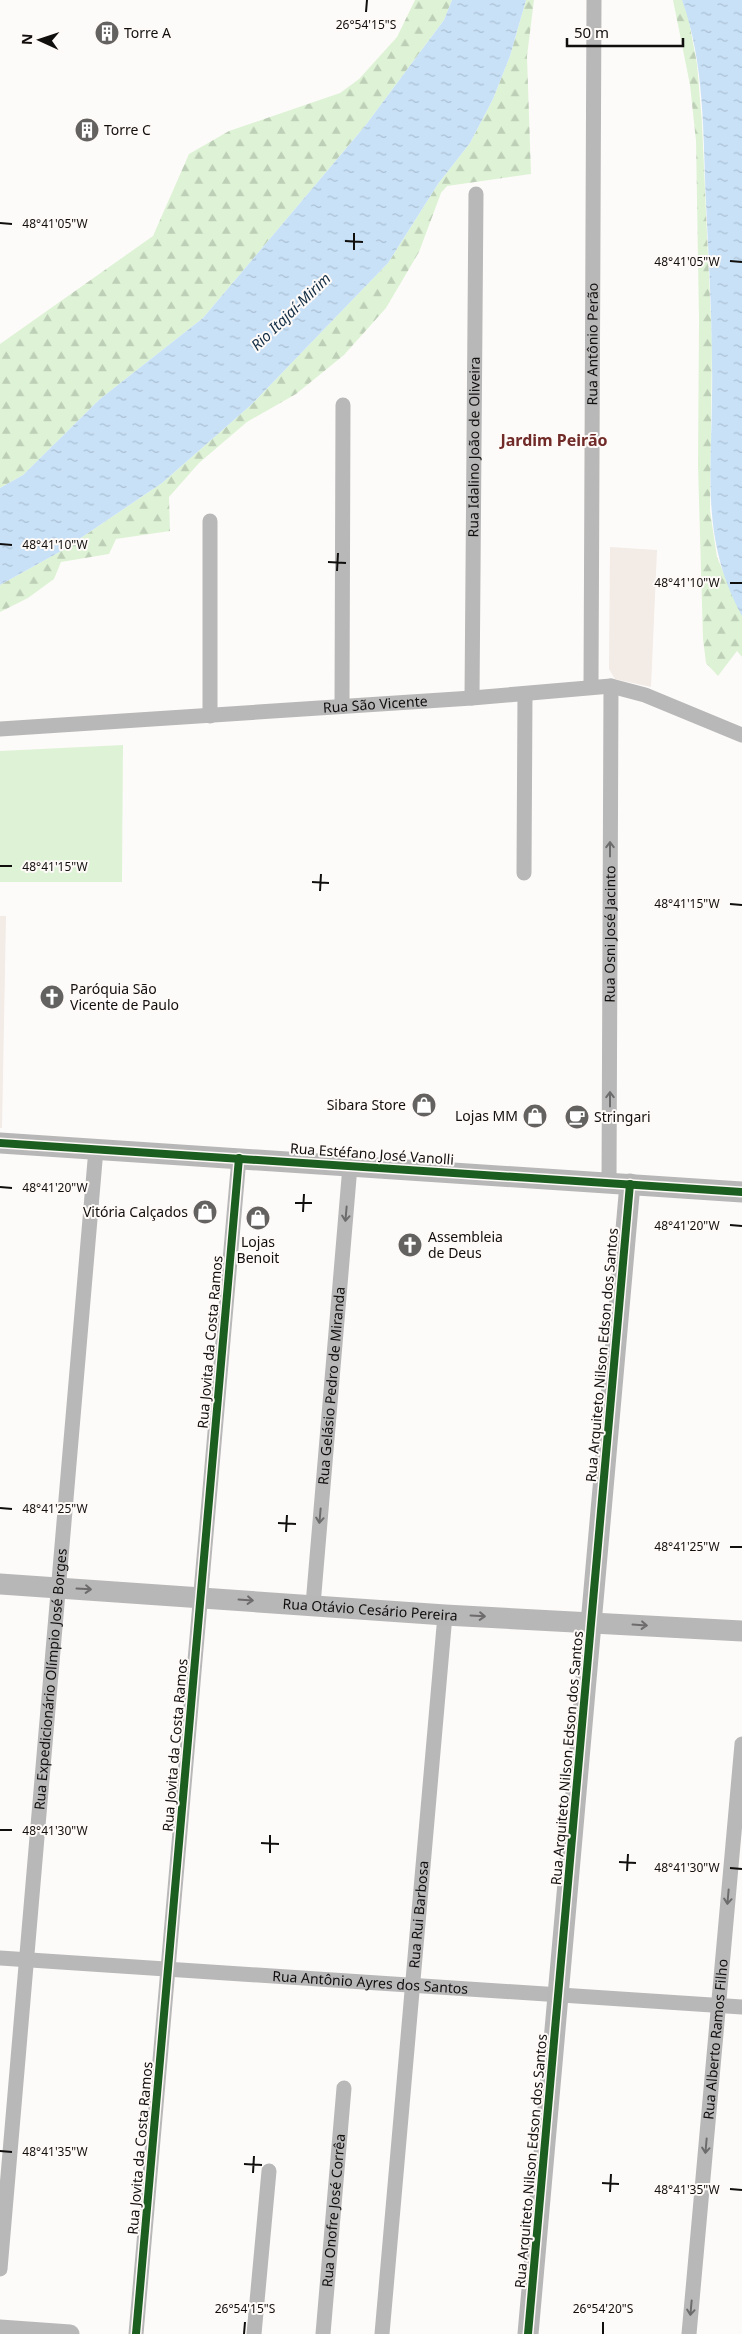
<svg xmlns="http://www.w3.org/2000/svg" width="742" height="2334" font-family="'Noto Sans',sans-serif">
	<defs>
		<pattern id="forest-firs" width="22" height="20" patternUnits="userSpaceOnUse" patternTransform="scale(1.25)"><rect width="22" height="20" fill="#def3d6"/><path d="M5 1l3.5 6h-7zM16 11l3.5 6h-7z" fill="#bdcfb6"/></pattern>
		<pattern id="water-ripples" width="26" height="14" patternUnits="userSpaceOnUse" patternTransform="scale(1.25)"><rect width="26" height="14" fill="#c8e1f7"/><path d="M2 4q2-2 4 0t4 0M15 11q2-2 4 0t4 0" fill="none" stroke="#abc0d3"/></pattern>
	</defs>
	<rect width="100%" height="100%" fill="#fdfbf9"/>
	<g fill="#f2ebe6">
		<polygon points="610,547 657,550 651,687 615,679 609,669"/>
		<polygon points="0,916 6,916 2,1128 0,1128"/>
	</g>
	<g fill="url(#forest-firs)">
		<polygon points="415,0 452,0 444,20 365,126 203,318 100,399 23,475 0,488 0,344 153,236 189,154 229,131 340,93 359,79 397,37"/>
		<polygon points="526,0 534,0 527,56 531,174 447,186 441,193 419,252 386,308 344,355 296,394 247,422 199,463 169,497 170,531 116,539 109,554 61,562 54,579 28,598 0,612 0,585 63,550 162,483 251,405 388,263 438,184 470,143 493,99 510,56"/>
		<polygon points="673,0 682,0 688,16 697,64 702,123 712,343 710,511 717,557 742,616 742,657 737,651 718,676 706,663 703,639 698,466 699,320 696,141 690,85"/>
	</g>
	<polygon fill="#def3d6" points="123,745 122,882 0,882 0,751"/>
	<g fill="url(#water-ripples)">
		<polygon points="452,0 526,0 510,56 493,99 470,143 438,184 388,263 251,405 162,483 63,550 0,585 0,488 23,475 100,399 203,318 365,126 444,20"/>
		<path d="M682 0H742V616C702 542 711 479 712 399 713 333 709 267 706 202 703 135 705 64 682 0Z"/>
	</g>
	<g fill="none" stroke-linecap="round" stroke-linejoin="round">
		<g stroke="#b9b8b8" stroke-width="15">
			<polyline points="210,521 210,716"/>
			<path id="s1" d="M591 686 594 0"/>
			<path id="s2" d="M472 698 476 194"/>
			<polyline points="342,706 343,405"/>
			<path id="s3" d="M0 729 472 698 611 686 645 695 742 735"/>
			<polyline points="524,873 525,694"/>
			<path id="s4" d="M609 1183 611 686"/>
			<path id="s5" d="M313 1605 350 1166"/>
			<path id="s6" d="M0 1958 742 2007"/>
			<path id="s7" d="M0 2269 96 1149"/>
			<polyline points="136,2334 239,1158"/>
			<polyline points="254,2334 269,2171"/>
			<path id="s8" d="M323 2334 344 2088"/>
			<path id="s9" d="M382 2334 445 1615"/>
			<path id="s10" d="M689 2334 742 1744"/>
		</g>
		<polyline stroke="#b9b8b8" stroke-width="19" points="0,2329 70,2334"/>
		<g stroke="#b8b7b7" stroke-width="21">
			<polyline points="0,1143 742,1192"/>
			<path id="s11" d="M0 1584 445 1615 742 1631"/>
			<polyline points="528,2334 630,1184"/>
		</g>
		<defs>
			<g id="cycleway">
				<polyline points="0,1143 742,1192"/>
				<polyline points="136,2334 239,1158"/>
				<polyline points="528,2334 630,1184"/>
			</g>
		</defs>
		<use href="#cycleway" stroke="#fefaf8" stroke-width="11"/>
		<use href="#cycleway" stroke="#1b5e20" stroke-width="8"/>
	</g>
	<defs><path id="oneway-shaft" d="M-6 0H5M1.5-3L5.5 0L1.5 3" fill="none" stroke-width="1.6" stroke-linecap="round" stroke-linejoin="round" transform="scale(1.25)"/></defs>
	<g stroke="#6d6c6c">
		<use href="#oneway-shaft" transform="translate(610 849) rotate(-90)"/>
		<use href="#oneway-shaft" transform="translate(610 1099) rotate(-90)"/>
		<use href="#oneway-shaft" transform="translate(346 1214) rotate(95)"/>
		<use href="#oneway-shaft" transform="translate(320 1516) rotate(95)"/>
		<use href="#oneway-shaft" transform="translate(728 1897) rotate(95)"/>
		<use href="#oneway-shaft" transform="translate(706 2146) rotate(95)"/>
		<use href="#oneway-shaft" transform="translate(691 2308) rotate(95)"/>
	</g>
	<g stroke="#6d6b6b">
		<use href="#oneway-shaft" transform="translate(84 1589) rotate(3)"/>
		<use href="#oneway-shaft" transform="translate(246 1600) rotate(4)"/>
		<use href="#oneway-shaft" transform="translate(478 1616) rotate(3)"/>
		<use href="#oneway-shaft" transform="translate(640 1625) rotate(4)"/>
	</g>
	<path fill="none" stroke="#110f0e" stroke-width="2" d="M366 12 367 0M0 223 12 224M345 241 363 242M354 250V233M730 261 742 262M0 544 12 545M328 562 346 563M337 571 338 553M730 583H742M0 866H12M312 882 329 883M320 891 321 874M730 904 742 905M0 1187 12 1188M295 1203H312M303 1212 304 1194M730 1225 742 1226M0 1508 12 1509M278 1523 296 1524M286 1532 287 1515M730 1547H742M0 1830H12M261 1843 279 1844M270 1853V1835M619 1862 636 1863M730 1868 742 1869M627 1871 628 1854M0 2151 12 2152M244 2164 262 2165M253 2173 254 2156M602 2183 619 2184M730 2189 742 2190M610 2192 611 2174M244 2334 245 2322M603 2334V2322"/>
	<defs>
		<symbol id="building-disc" viewBox="-11 -11 22 22"><circle r="9.5" fill="#646260" stroke="#fefaf8"/><path d="M-4-6H4V6H1V3H-1V6H-4ZM-2.5-4.3h1.7v1.8h-1.7ZM.8-4.3h1.7v1.8H.8ZM-2.5-1h1.7V.8h-1.7ZM.8-1h1.7V.8H.8Z" fill="#fff"/></symbol>
		<symbol id="church-disc" viewBox="-11 -11 22 22"><circle r="9.5" fill="#646260" stroke="#fefaf8"/><path d="M-1.2-6h2.4v3.5h3.3v2.4h-3.3V6h-2.4V-.1h-3.3v-2.4h3.3Z" fill="#fff"/></symbol>
		<symbol id="shop-disc" viewBox="-11 -11 22 22"><circle r="9.5" fill="#646260" stroke="#fefaf8"/><path d="M-5-2.5h2.3a2.7 3.5 0 0 1 5.4 0H5L5.5 6h-11ZM-1.5-2.5h3a1.5 2.3 0 0 0-3 0Z" fill="#fff"/></symbol>
		<symbol id="cafe-disc" viewBox="-11 -11 22 22"><circle r="9.5" fill="#646260" stroke="#fefaf8"/><path d="M-5.5-4.5H6V0H3Q3 3.5 0 3.5H-2.5Q-5.5 3.5-5.5 0ZM3-3.2v2h1.7v-2ZM-6 4.5H4V6H-6Z" fill="#fff"/></symbol>
	</defs>
	<g fill-rule="evenodd">
		<use href="#building-disc" x="93" y="19" width="28" height="28"/>
		<use href="#building-disc" x="73" y="116" width="28" height="28"/>
		<use href="#church-disc" x="38" y="983" width="28" height="28"/>
		<use href="#shop-disc" x="410" y="1091" width="28" height="28"/>
		<use href="#shop-disc" x="521" y="1102" width="28" height="28"/>
		<use href="#cafe-disc" x="563" y="1103" width="28" height="28"/>
		<use href="#shop-disc" x="191" y="1198" width="28" height="28"/>
		<use href="#shop-disc" x="244" y="1204" width="28" height="28"/>
		<use href="#church-disc" x="396" y="1231" width="28" height="28"/>
	</g>
	<g text-anchor="middle" stroke-width="4" stroke-linejoin="round" paint-order="stroke">
		<g font-size="14" fill="#110f0e" stroke="#fefaf8" text-anchor="start">
			<text x="124" y="38">Torre A</text>
			<text x="104" y="135">Torre C</text>
			<text x="70" y="994">Paróquia São<tspan x="70" dy="16">Vicente de Paulo</tspan></text>
			<text x="406" y="1110" text-anchor="end">Sibara Store</text>
			<text x="518" y="1121" text-anchor="end">Lojas MM</text>
			<text x="594" y="1122">Stringari</text>
			<text x="188" y="1217" text-anchor="end">Vitória Calçados</text>
			<text x="428" y="1242">Assembleia<tspan x="428" dy="16">de Deus</tspan></text>
			<text x="258" y="1247" text-anchor="middle">Lojas<tspan x="258" dy="16">Benoit</tspan></text>
		</g>
		<g font-size="14" fill="#110f0e" stroke="#fefaf8">
			<text dy="5" stroke="none"><textPath href="#s1" startOffset="342">Rua Antônio Perão</textPath></text>
			<text dy="5" stroke="none"><textPath href="#s2" startOffset="251">Rua Idalino João de Oliveira</textPath></text>
			<text dy="5" stroke="none"><textPath href="#s3" startOffset="376">Rua São Vicente</textPath></text>
			<text dy="5" stroke="none"><textPath href="#s4" startOffset="249">Rua Osni José Jacinto</textPath></text>
			<text transform="translate(372 1154) rotate(4)" y="5">Rua Estéfano José Vanolli</text>
			<text transform="translate(210 1342) rotate(-85)" y="5">Rua Jovita da Costa Ramos</text>
			<text transform="translate(602 1355) rotate(-85)" y="5">Rua Arquiteto Nilson Edson dos Santos</text>
			<text dy="5" stroke="none"><textPath href="#s5" startOffset="220">Rua Gelásio Pedro de Miranda</textPath></text>
			<text dy="5" stroke="none"><textPath href="#s11" startOffset="371">Rua Otávio Cesário Pereira</textPath></text>
			<text dy="5" stroke="none"><textPath href="#s7" startOffset="592">Rua Expedicionário Olímpio José Borges</textPath></text>
			<text transform="translate(175 1745) rotate(-85)" y="5">Rua Jovita da Costa Ramos</text>
			<text transform="translate(567 1758) rotate(-85)" y="5">Rua Arquiteto Nilson Edson dos Santos</text>
			<text dy="5" stroke="none"><textPath href="#s9" startOffset="421">Rua Rui Barbosa</textPath></text>
			<text dy="5" stroke="none"><textPath href="#s6" startOffset="371">Rua Antônio Ayres dos Santos</textPath></text>
			<text dy="5" stroke="none"><textPath href="#s10" startOffset="296">Rua Alberto Ramos Filho</textPath></text>
			<text transform="translate(140 2148) rotate(-85)" y="5">Rua Jovita da Costa Ramos</text>
			<text transform="translate(531 2161) rotate(-85)" y="5">Rua Arquiteto Nilson Edson dos Santos</text>
			<text dy="5" stroke="none"><textPath href="#s8" startOffset="124">Rua Onofre José Corrêa</textPath></text>
		</g>
		<g font-size="15" font-style="italic" fill="#132e44" stroke="#fefaf8">
			<text transform="translate(291 312) rotate(-44)" y="5">Rio Itajaí-Mirim</text>
		</g>
		<g font-size="16" font-weight="bold" fill="#702a28" stroke="#fefaf8">
			<text x="554" y="446">Jardim Peirão</text>
		</g>
	</g>
	<g font-size="12" text-anchor="middle" fill="#110f0e" stroke="#fefaf8" stroke-width="4" stroke-linejoin="round" paint-order="stroke">
		<text x="366" y="29">26°54'15"S</text>
		<text x="55" y="228">48°41'05"W</text>
		<text x="687" y="266">48°41'05"W</text>
		<text x="55" y="549">48°41'10"W</text>
		<text x="687" y="587">48°41'10"W</text>
		<text x="55" y="871">48°41'15"W</text>
		<text x="687" y="908">48°41'15"W</text>
		<text x="55" y="1192">48°41'20"W</text>
		<text x="687" y="1230">48°41'20"W</text>
		<text x="55" y="1513">48°41'25"W</text>
		<text x="687" y="1551">48°41'25"W</text>
		<text x="55" y="1835">48°41'30"W</text>
		<text x="687" y="1872">48°41'30"W</text>
		<text x="55" y="2156">48°41'35"W</text>
		<text x="687" y="2194">48°41'35"W</text>
		<text x="245" y="2313">26°54'15"S</text>
		<text x="603" y="2313">26°54'20"S</text>
	</g>
	<g transform="translate(40 40) rotate(273)" stroke="#fefaf8" stroke-width="4" paint-order="stroke">
	<path d="M0-4L9 19L0 12L-9 19Z" fill="#110f0e"/>
	<text y="-8" font-size="14" font-weight="bold" text-anchor="middle" fill="#110f0e">N</text>
	</g>
	<path d="M567 38v8h116v-8" fill="none" stroke="#110f0e" stroke-width="2.5"/>
	<text x="574" y="38" font-size="15" fill="#110f0e" stroke="#fefaf8" stroke-width="4" paint-order="stroke">50 m</text>
</svg>
